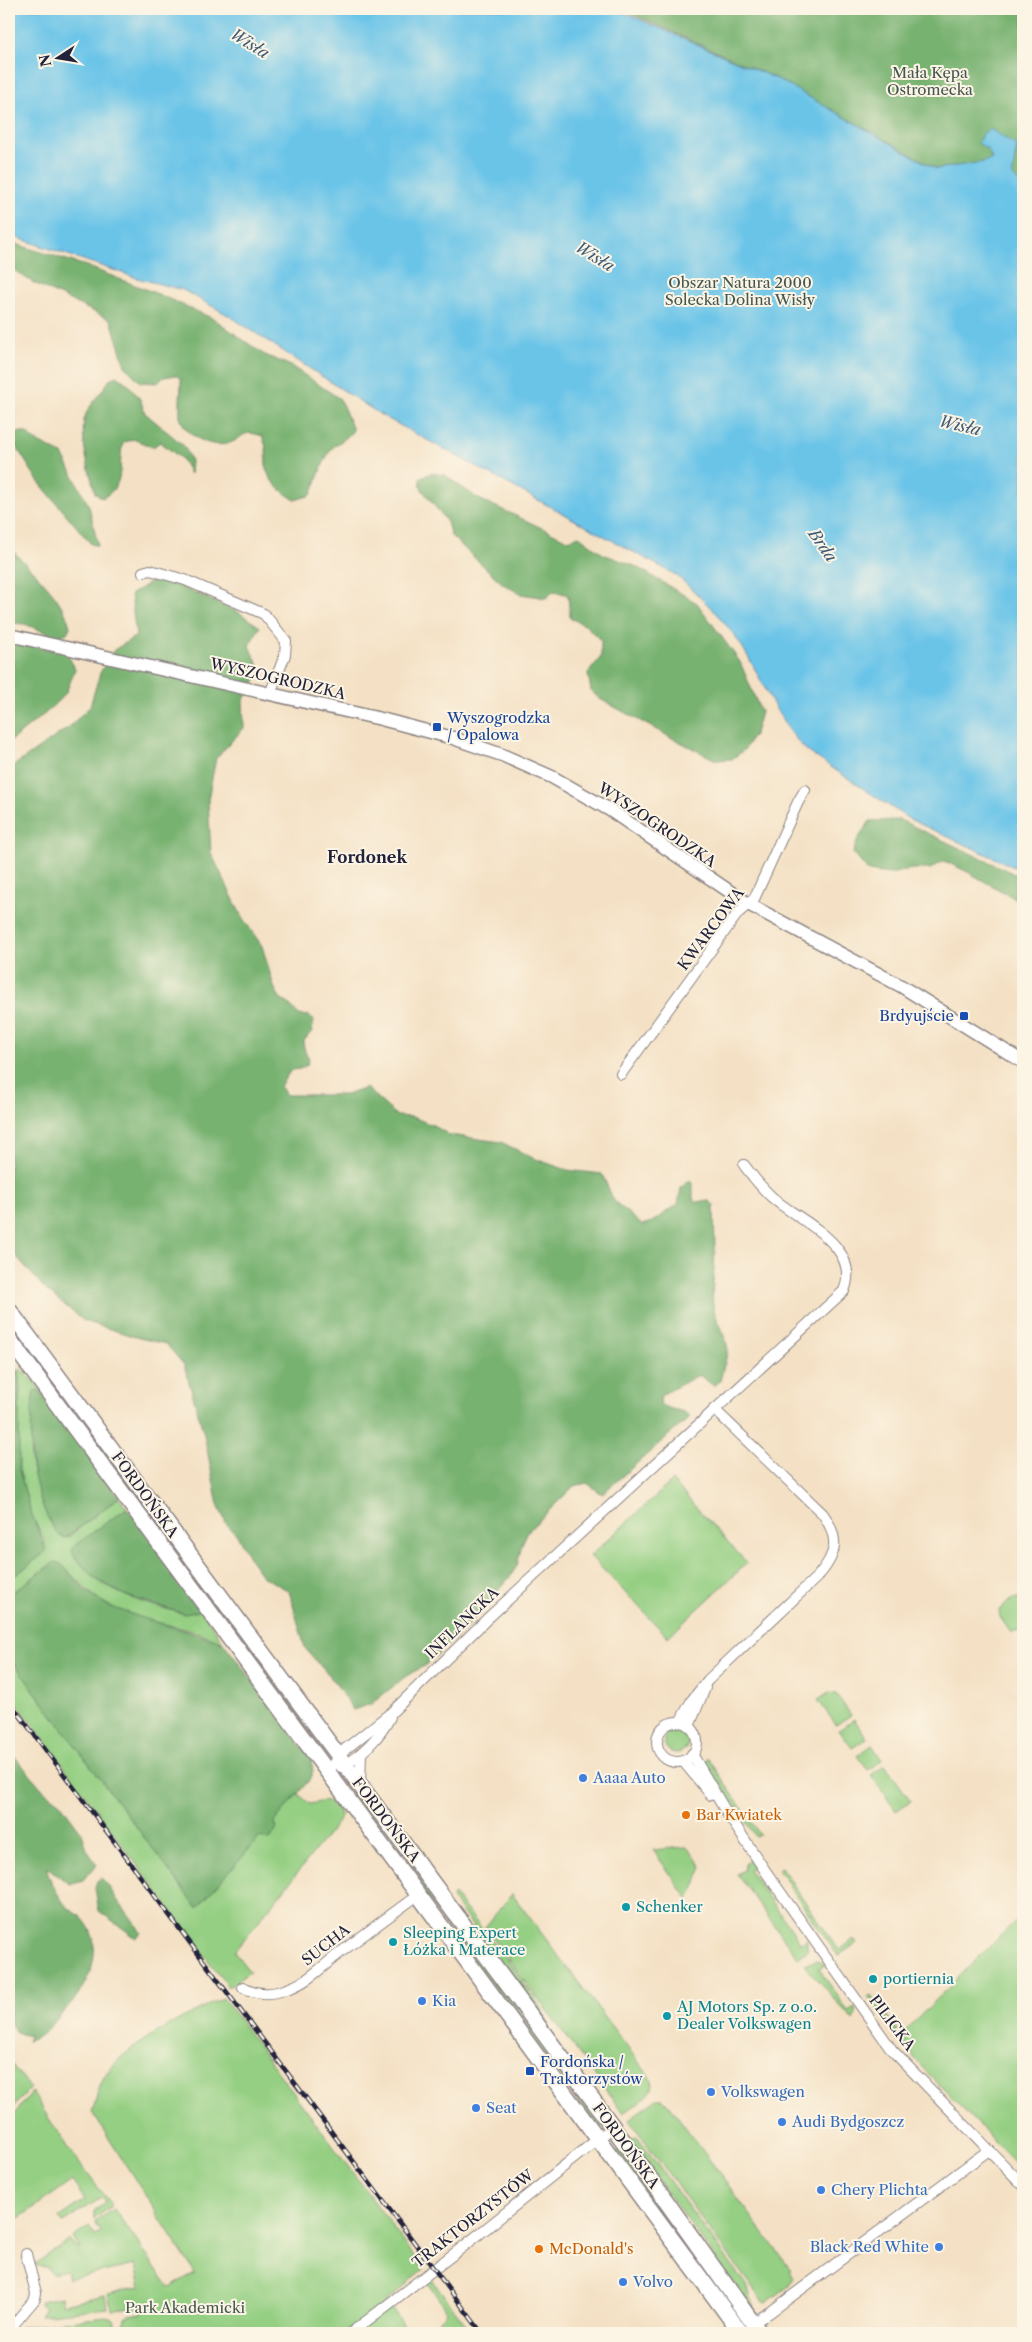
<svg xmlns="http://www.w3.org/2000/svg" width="1032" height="2342" font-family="'Libre Caslon Text',serif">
	<rect width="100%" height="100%" fill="#fcf5e5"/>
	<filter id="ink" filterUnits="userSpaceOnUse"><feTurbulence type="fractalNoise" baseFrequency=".02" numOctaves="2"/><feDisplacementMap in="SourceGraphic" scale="10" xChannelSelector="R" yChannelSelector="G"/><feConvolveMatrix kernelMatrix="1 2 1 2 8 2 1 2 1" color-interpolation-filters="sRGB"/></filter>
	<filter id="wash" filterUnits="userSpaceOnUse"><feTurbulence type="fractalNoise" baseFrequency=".0096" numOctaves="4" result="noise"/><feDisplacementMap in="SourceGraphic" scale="20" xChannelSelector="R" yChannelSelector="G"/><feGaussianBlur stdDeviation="1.12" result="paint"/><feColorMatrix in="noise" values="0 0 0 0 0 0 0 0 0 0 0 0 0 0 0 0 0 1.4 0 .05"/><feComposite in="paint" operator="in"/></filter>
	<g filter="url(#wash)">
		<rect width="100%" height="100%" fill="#f4e1c5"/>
		<g fill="#95cf83" stroke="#5c785f">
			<path d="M20 1369 34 1381 57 1414 30 1449 32 1468 43 1507 51 1522 68 1537 119 1497 127 1508 74 1546V1556C84 1567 95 1580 108 1587 132 1601 159 1607 185 1614L179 1578 223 1642C188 1625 143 1624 108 1605 86 1594 76 1575 58 1563L50 1565 9 1595V1580L43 1554 45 1542 31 1513 19 1470 17 1449 20 1389 18 1371Z"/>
			<polygon points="672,1481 747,1563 668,1637 590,1556"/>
			<polygon points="1018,1597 1023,1605 1023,1632 1014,1631 1011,1633 1000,1617 999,1610 1014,1598 1016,1599"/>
			<polygon points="9,1657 197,1908 298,1794 310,1804 325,1801 337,1807 341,1818 234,1952 250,1972 228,1987 9,1693"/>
			<polygon points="829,1693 836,1694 851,1715 836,1725 818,1700"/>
			<polygon points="854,1719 867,1738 852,1748 839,1730"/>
			<circle cx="676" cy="1741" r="12"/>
			<polygon points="872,1745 882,1760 868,1770 857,1756"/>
			<polygon points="708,1758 760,1835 756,1837 705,1761"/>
			<polygon points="885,1765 911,1801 896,1811 871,1775"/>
			<polygon points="355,1793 398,1850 439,1898 602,2124 601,2128 599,2128 351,1796"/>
			<polygon points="686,1847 690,1849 702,1867 689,1900 653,1850"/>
			<polygon points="751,1859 755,1865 749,1870 801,1943 807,1939 807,1951 798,1958 737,1874 744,1870 745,1864"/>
			<polygon points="781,1867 839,1950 854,1939 857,1943 838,1956 778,1869"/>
			<path d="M454 1894C486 1936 526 1977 550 2025L536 2013 452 1898Z"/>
			<path d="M512 1894 652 2080C657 2095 634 2105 623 2113L485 1927Z"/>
			<polygon points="1023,1913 1023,2171 920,2065 868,1997 871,1995 901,2035"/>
			<polygon points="817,1960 825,1965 819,1969 848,2011 855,2007 856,2013 853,2020 804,1965"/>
			<path d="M223 1998 424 2269 387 2301 409 2333H124L125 2318 130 2315 142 2313 141 2307 112 2310 108 2294 141 2287 136 2265 68 2279 66 2271 52 2274 46 2267 37 2266 36 2263 70 2240 74 2246 80 2248 73 2238 89 2226 95 2235 101 2232 95 2222 114 2209 169 2287 195 2273 92 2112C96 2101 98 2088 103 2079 120 2046 190 2014 223 1998Z"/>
			<polygon points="9,2061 30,2088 9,2112"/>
			<polygon points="32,2092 67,2147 112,2206 94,2219 94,2211 105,2203 101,2198 63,2223 59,2218 85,2200 72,2181 9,2225 9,2122"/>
			<polygon points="657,2099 663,2099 669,2105 791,2270 789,2271 793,2278 789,2286 766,2303 762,2301 631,2123 629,2119"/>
			<polygon points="637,2137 746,2285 750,2298 755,2306 747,2302 629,2140"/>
			<polygon points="619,2150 677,2226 753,2333 746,2333 615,2154"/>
			<polygon points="431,2278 472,2333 444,2333 437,2323 447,2312 427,2281"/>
			<polygon points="105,2295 107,2308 40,2315 45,2308 40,2304 41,2301 61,2297 63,2304"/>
			<polygon points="107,2317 114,2320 117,2333 62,2333 49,2323"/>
			<polygon points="46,2324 57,2333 14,2333 20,2327"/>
		</g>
		<g fill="#78b271" stroke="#4d6a56">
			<polygon points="621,9 1023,9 1023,187 988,150 992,159 984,162 937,169 779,80"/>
			<path d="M9 242 86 266 158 294 214 319 263 354 291 366 340 399 353 430C347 440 336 442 330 451 322 463 317 481 311 495L295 500C284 493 268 482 266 467 265 452 269 452 262 436 240 428 244 440 226 444 209 448 183 434 180 416 179 404 181 392 181 380L176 375 164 377 157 383 140 382 125 366 111 320 32 282 9 267Z"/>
			<path d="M117 376 128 384 140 399 145 413 184 446 191 461 190 474 182 459 160 442 153 447 133 439 123 443C117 465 127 486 102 498L95 493C90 472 76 429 88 410 95 399 104 389 111 378Z"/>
			<polygon points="17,432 25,432 36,441 62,454 89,506 98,546 91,544 38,481 12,440"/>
			<polygon points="431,473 445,475 477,498 568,540 579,536 603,554 635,566 697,603 740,662 761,712 755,733 744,750 732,759 716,760 666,735 600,699 591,691 588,673 601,657 601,641 585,625 570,618 568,595 554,591 546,598 521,594 503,584 451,536 447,522 421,488 420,478"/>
			<path d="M9 547C31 571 62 594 70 627L67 633 57 637 25 624 9 623Z"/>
			<path d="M159 577 238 612 260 627 249 645 261 671 243 701 244 728 216 758 208 799 211 853 242 917 262 946 274 987 281 1000 288 1003 299 1015 310 1016 314 1021 312 1031 303 1042 305 1052 309 1058 307 1065 300 1069 291 1070 280 1086 286 1095H346L366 1088 397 1116 412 1117 433 1125 449 1135 501 1142 533 1158 567 1170 602 1174 614 1201 642 1225 652 1222 678 1204 681 1188 690 1180 693 1183V1198L695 1202 710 1201 714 1206 715 1252 712 1298 715 1314 725 1336 728 1350 720 1381 714 1386 699 1375 661 1395 660 1404C670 1411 680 1408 690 1416L686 1422 677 1428 602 1494 587 1483 574 1486 528 1531 522 1544 517 1566 509 1578 464 1630 427 1664 405 1677 371 1704 353 1710 336 1684 305 1648 289 1591 262 1576 251 1561 237 1535 226 1523 218 1505 204 1434 184 1365 166 1344 139 1338 84 1321 45 1289 9 1248V769L68 728 90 706 100 673 114 650 136 636 131 594Z"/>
			<polygon points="9,641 67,653 75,669 66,693 47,712 9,742"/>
			<polygon points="900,820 1023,878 1023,903 966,871 944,861 930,869 912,869 890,874 868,871 853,853 858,839 870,821"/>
			<polygon points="9,1359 19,1375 19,1470 31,1513 46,1549 43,1554 9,1580"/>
			<path d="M39 1390 119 1497 65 1538C56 1537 52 1525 48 1518 28 1476 30 1441 33 1396L34 1391Z"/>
			<polygon points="127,1508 179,1578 199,1611 185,1614 124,1595 94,1578 74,1556 72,1551 74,1546"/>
			<polygon points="55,1562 61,1564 85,1590 108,1606 143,1618 223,1642 311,1759 313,1771 310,1779 274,1822 277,1828 270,1840 260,1837 197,1908 9,1657 9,1595"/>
			<path d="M9 1750 44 1791 60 1803 82 1833 87 1850 97 1865 83 1880 69 1884 47 1867C47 1877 60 1899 67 1907 71 1911 76 1912 80 1916 108 1943 90 1984 67 2008 54 2021 46 2037 27 2041L29 2036 18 2033 9 2022Z"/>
			<path d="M101 1878C109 1885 112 1893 118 1901 126 1912 135 1921 141 1933L136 1938 99 1911 95 1888 97 1881Z"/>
		</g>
		<path fill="#6bc4e8" stroke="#467392" d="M9 9H616L779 80 936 169 984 162 992 159 988 150 978 143 982 134 990 129 1017 146 1012 175 1023 187V871L909 819 807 751C778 723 764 682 743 648 725 620 701 597 676 575L381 415 228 315 183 290 137 278 9 235Z"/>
	</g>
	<g filter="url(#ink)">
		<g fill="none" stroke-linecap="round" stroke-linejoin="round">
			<defs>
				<g id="minor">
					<polyline points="143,572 150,570 185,580 264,614 286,641 285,655 270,694"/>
					<polyline points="621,1074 738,913 754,899 798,802 805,790"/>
					<path d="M680 1722 692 1700 708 1680 818 1576C837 1554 840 1539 823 1514L714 1409"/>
					<circle cx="677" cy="1742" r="20"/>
					<polyline points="689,1726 705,1688"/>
					<polyline points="692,1754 725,1810 766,1872 892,2050 1023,2185"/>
					<polyline points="683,1761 711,1795"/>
					<path d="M341 1767C361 1756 380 1737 390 1717"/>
					<path d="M328 1774 338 1755 392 1712 488 1618 844 1291C862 1246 801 1222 774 1199 762 1189 753 1177 744 1165"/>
					<polyline points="360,1784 361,1754"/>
					<path d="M243 1987C258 1995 271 1995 287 1989 307 1983 324 1965 341 1952 366 1933 392 1914 418 1895"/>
					<polyline points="752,2323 769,2313 989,2150"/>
					<polyline points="9,2330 35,2299 36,2293 26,2254"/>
					<polyline points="351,2333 468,2243 613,2127"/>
				</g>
				<polyline id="tertiary" points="9,635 381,719 453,738 502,755 552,777 610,810 748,904 901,986 1023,1062"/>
				<g id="primary">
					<polyline points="9,1310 624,2142 760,2333"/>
					<polyline points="9,1339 741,2333"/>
				</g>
			</defs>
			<use href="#minor" stroke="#8b8280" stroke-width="12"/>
			<use href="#tertiary" stroke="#8b8280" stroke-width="15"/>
			<use href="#primary" stroke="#8b8280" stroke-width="18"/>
			<use href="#minor" stroke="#fff" stroke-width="10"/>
			<use href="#tertiary" stroke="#fff" stroke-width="12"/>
			<use href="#primary" stroke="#fff" stroke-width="15"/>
			<defs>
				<polyline id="rail" points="9,1701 482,2333"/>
			</defs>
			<use href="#rail" stroke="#22223b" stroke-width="4.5"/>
			<use href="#rail" stroke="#fcf5e5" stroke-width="2.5" stroke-dasharray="8" stroke-linecap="butt"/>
		</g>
	</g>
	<g fill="#1a4fb4" stroke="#fcf5e5" stroke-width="2">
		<rect x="432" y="722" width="10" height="10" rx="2.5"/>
		<rect x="959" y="1011" width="10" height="10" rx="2.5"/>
		<rect x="525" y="2066" width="10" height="10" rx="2.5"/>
	</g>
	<g fill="#3f7fe0" stroke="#fcf5e5" stroke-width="2">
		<circle cx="583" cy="1778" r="5"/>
		<circle cx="422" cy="2001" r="5"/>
		<circle cx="711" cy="2092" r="5"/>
		<circle cx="476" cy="2108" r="5"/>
		<circle cx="782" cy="2122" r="5"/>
		<circle cx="821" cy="2190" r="5"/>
		<circle cx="939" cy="2247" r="5"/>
		<circle cx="623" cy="2282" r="5"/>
	</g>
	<g fill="#e8710a" stroke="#fcf5e5" stroke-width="2">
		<circle cx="686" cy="1815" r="5"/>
		<circle cx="539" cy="2249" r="5"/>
	</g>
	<g fill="#0f9aa8" stroke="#fcf5e5" stroke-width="2">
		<circle cx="626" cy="1907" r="5"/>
		<circle cx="393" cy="1942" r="5"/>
		<circle cx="873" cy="1979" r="5"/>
		<circle cx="667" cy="2016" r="5"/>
	</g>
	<g text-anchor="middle" stroke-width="4" stroke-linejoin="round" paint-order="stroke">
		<g font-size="15" fill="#445651" stroke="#fcf5e5">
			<text x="930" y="78">Mała Kępa<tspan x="930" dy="17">Ostromecka</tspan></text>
			<text x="740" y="288">Obszar Natura 2000<tspan x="740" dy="17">Solecka Dolina Wisły</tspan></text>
			<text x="185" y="2313">Park Akademicki</text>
		</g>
		<g font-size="15" fill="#22223b" stroke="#fcf5e5">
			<text transform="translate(278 679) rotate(13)" y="5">WYSZOGRODZKA</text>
			<text transform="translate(657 825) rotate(34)" y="5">WYSZOGRODZKA</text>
			<text transform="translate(711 929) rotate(-53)" y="5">KWARCOWA</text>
			<text transform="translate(145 1495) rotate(54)" y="5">FORDOŃSKA</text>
			<text transform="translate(462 1623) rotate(-44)" y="5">INFLANCKA</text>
			<text transform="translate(386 1820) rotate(53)" y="5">FORDOŃSKA</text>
			<text transform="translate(326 1945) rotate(-38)" y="5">SUCHA</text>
			<text transform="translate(892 2023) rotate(53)" y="5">PILICKA</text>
			<text transform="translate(626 2146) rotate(54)" y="5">FORDOŃSKA</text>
			<text transform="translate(473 2219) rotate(-38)" y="5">TRAKTORZYSTÓW</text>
		</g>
		<g font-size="15" fill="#164399" stroke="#fcf5e5" text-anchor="start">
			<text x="447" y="723">Wyszogrodzka<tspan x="447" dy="17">/ Opalowa</tspan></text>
			<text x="954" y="1021" text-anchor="end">Brdyujście</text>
			<text x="540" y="2067">Fordońska /<tspan x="540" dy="17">Traktorzystów</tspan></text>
		</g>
		<g font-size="15" fill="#366cbe" stroke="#fcf5e5" text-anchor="start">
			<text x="593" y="1783">Aaaa Auto</text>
			<text x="432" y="2006">Kia</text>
			<text x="721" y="2097">Volkswagen</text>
			<text x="486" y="2113">Seat</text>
			<text x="792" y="2127">Audi Bydgoszcz</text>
			<text x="831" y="2195">Chery Plichta</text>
			<text x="929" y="2252" text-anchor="end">Black Red White</text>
			<text x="633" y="2287">Volvo</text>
		</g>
		<g font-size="15" fill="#c56008" stroke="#fcf5e5" text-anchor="start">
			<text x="696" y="1820">Bar Kwiatek</text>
			<text x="549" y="2254">McDonald's</text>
		</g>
		<g font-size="15" fill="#0d838f" stroke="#fcf5e5" text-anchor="start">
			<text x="636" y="1912">Schenker</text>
			<text x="403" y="1938">Sleeping Expert<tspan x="403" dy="17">Łóżka i Materace</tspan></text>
			<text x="883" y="1984">portiernia</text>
			<text x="677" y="2012">AJ Motors Sp. z o.o.<tspan x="677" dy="17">Dealer Volkswagen</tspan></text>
		</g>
		<g font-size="16" font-style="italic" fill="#3c5b78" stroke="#fcf5e5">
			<text transform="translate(250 43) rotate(32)" y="6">Wisła</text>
			<text transform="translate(595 256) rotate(32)" y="6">Wisła</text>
			<text transform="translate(960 425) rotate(13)" y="6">Wisła</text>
			<text transform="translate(823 545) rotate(55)" y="6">Brda</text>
		</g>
		<g font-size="16" font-weight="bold" fill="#22223b" stroke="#fcf5e5">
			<text x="367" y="863">Fordonek</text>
		</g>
	</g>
	<rect width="1032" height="2342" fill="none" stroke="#fcf5e5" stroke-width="30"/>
	<g transform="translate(58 58) rotate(258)" stroke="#fcf5e5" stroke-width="4" paint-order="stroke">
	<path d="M0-4L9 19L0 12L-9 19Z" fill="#22223b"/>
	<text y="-8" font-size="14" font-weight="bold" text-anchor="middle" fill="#22223b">N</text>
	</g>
</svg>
